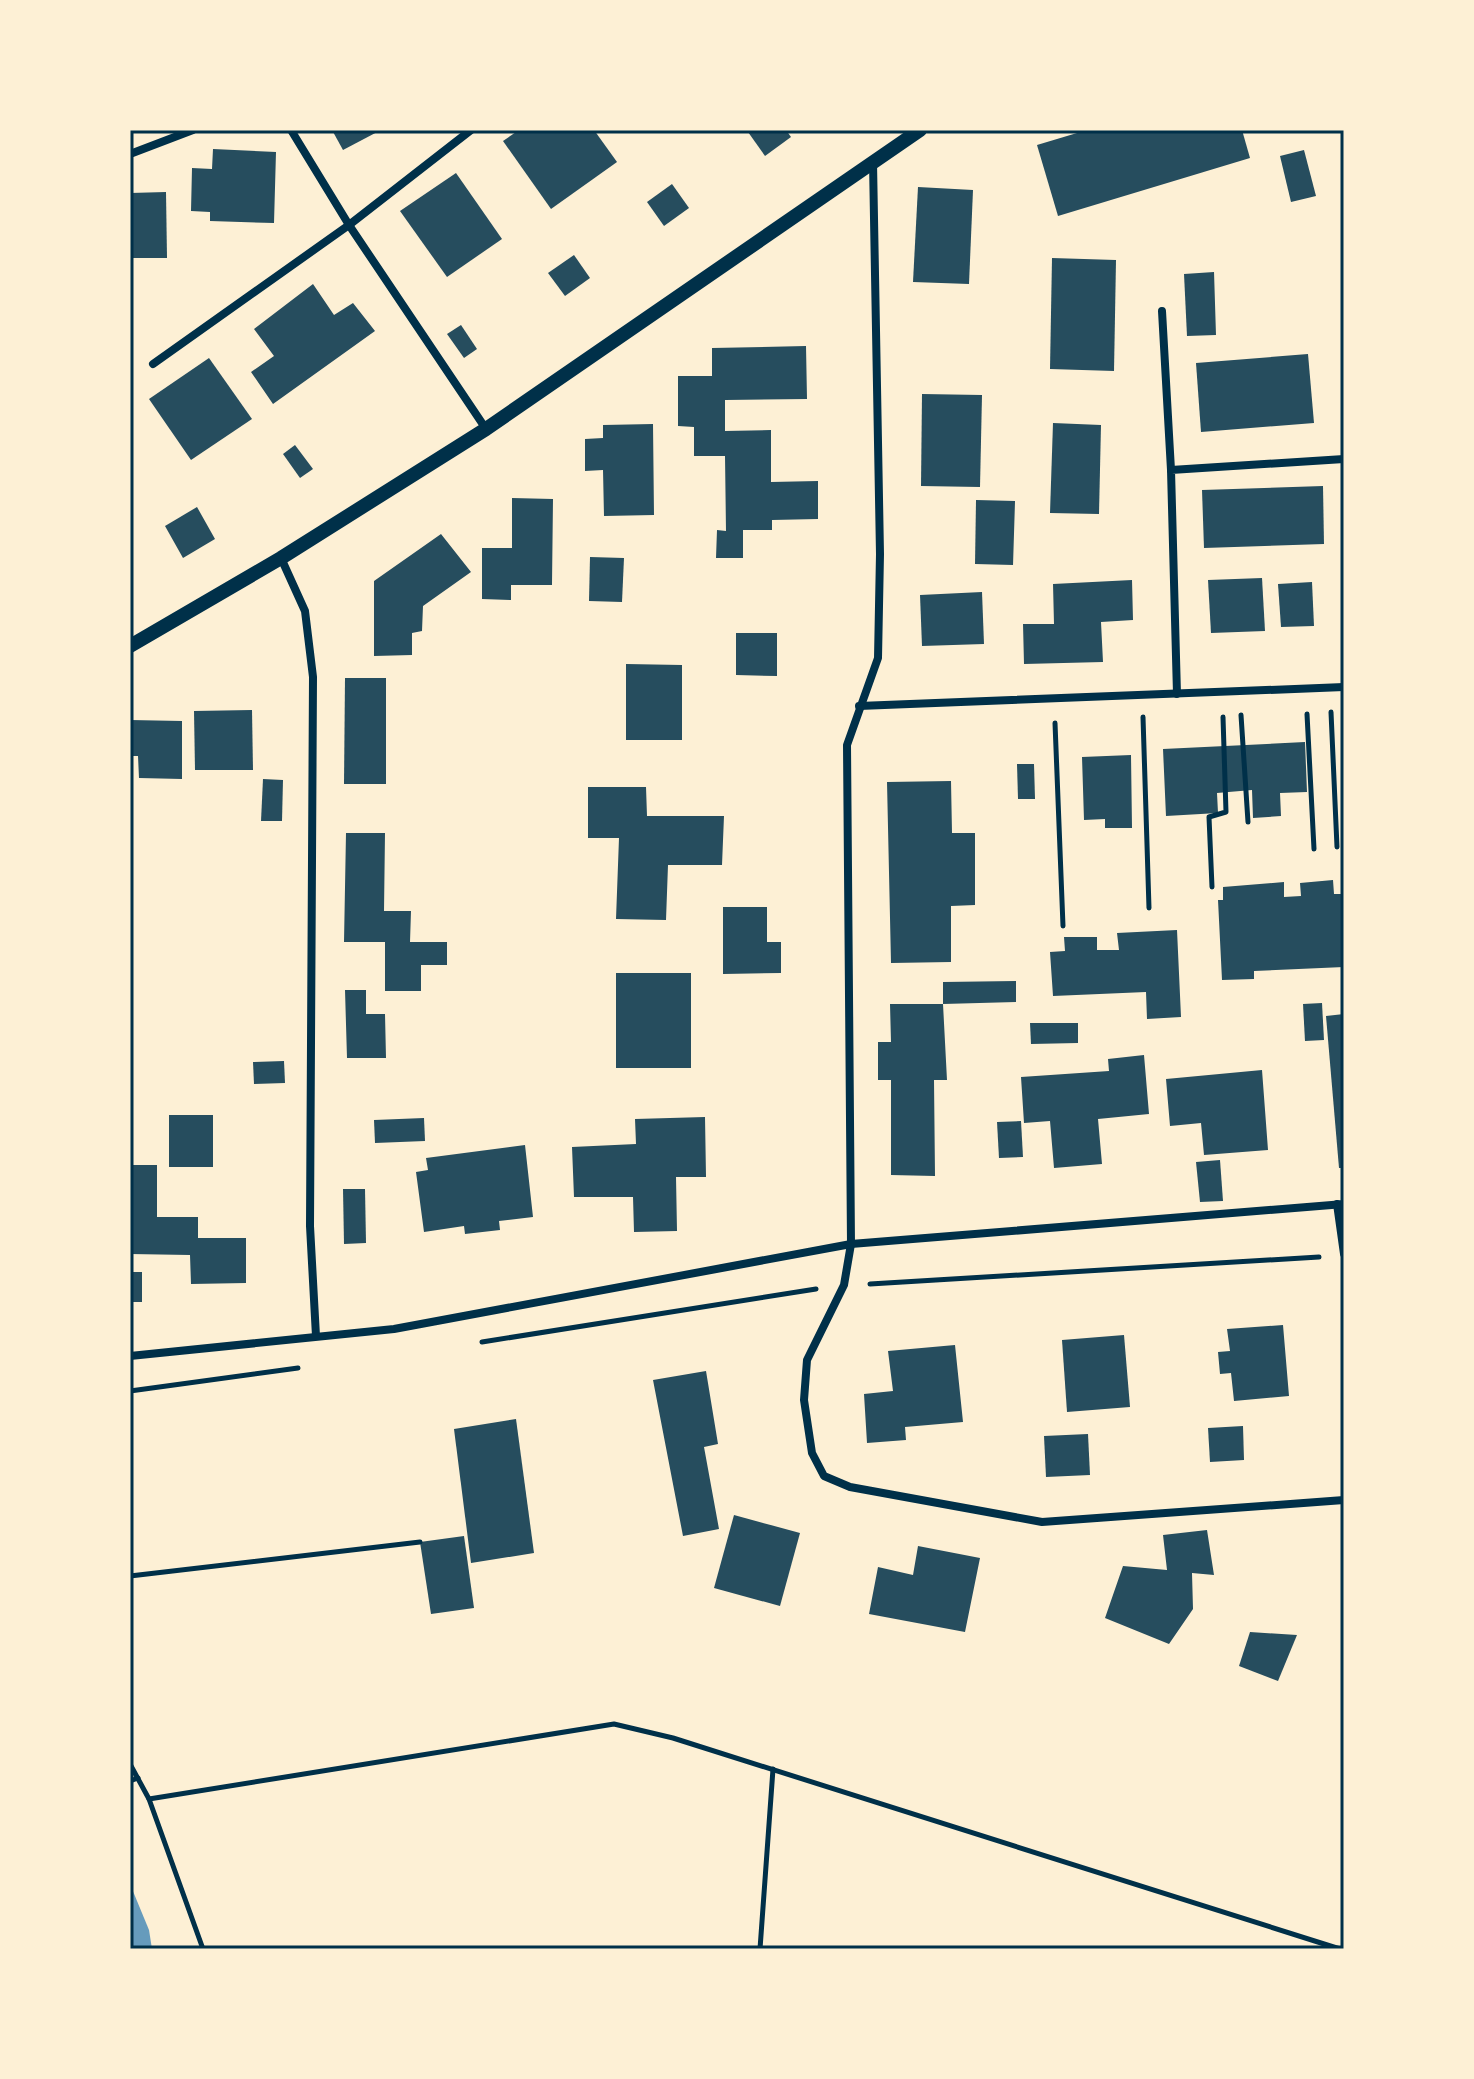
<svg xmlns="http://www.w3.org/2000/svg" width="1474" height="2079" font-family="Montserrat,sans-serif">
	<rect width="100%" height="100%" fill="#fdf0d5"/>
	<polygon fill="#669bbc" points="130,1884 149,1930 152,1949 130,1949"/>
	<g fill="#264d5e">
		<polygon points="332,130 381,130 343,150"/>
		<polygon points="519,130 594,130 617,162 551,209 503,141"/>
		<polygon points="751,130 786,130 791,137 765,156 748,132"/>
		<polygon points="1087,130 1242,130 1250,158 1058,216 1037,145"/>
		<polygon points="213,149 276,152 274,223 210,221 210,212 191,211 192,168 212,169"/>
		<polygon points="1304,150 1316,196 1291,202 1280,156"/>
		<polygon points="456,173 502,239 447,277 400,211"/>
		<polygon points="672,184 689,208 664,226 647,202"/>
		<polygon points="918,187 973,190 969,284 913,282"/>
		<polygon points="166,192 167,258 130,258 130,193"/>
		<polygon points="574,255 590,278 565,296 548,273"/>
		<polygon points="1052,258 1116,260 1114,371 1050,369"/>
		<polygon points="1214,272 1216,335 1187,336 1184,274"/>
		<polygon points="313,284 334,315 353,303 375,331 273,404 251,372 274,356 254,329"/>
		<polygon points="461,325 477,349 464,358 447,334"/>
		<polygon points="806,346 807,399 725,400 725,431 771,430 771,482 818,481 818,519 772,520 772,530 743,530 743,558 716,558 717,530 726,531 725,456 694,456 694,427 678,426 678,376 712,376 712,348"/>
		<polygon points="1308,354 1314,423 1201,432 1196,363"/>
		<polygon points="209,358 252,419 191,460 149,399"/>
		<polygon points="922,394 982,395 980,487 921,486"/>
		<polygon points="1053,423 1101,425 1099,514 1050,513"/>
		<polygon points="653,424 654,515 604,516 603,470 585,471 585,439 603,438 603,425"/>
		<polygon points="295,445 313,469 300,478 283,454"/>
		<polygon points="1323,486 1324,544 1204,548 1202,490"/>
		<polygon points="512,498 553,499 552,585 511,585 511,600 482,599 482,548 512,548"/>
		<polygon points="976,500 1015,501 1013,565 975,564"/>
		<polygon points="197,507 215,539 183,558 165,526"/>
		<polygon points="441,534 471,572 423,606 422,631 412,633 412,655 374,656 374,581"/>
		<polygon points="590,557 624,558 622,602 589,601"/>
		<polygon points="1262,578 1265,631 1211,633 1208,580"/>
		<polygon points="1132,580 1133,620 1101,622 1103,662 1024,664 1023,624 1054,624 1053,584"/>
		<polygon points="1312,582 1314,626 1281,627 1278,584"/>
		<polygon points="982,592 984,644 922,646 920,595"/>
		<polygon points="736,633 777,633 777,676 736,675"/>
		<polygon points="626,664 682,665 682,740 626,740"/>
		<polygon points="345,678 386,678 386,784 344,784"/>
		<polygon points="252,710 253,770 195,770 194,711"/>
		<polygon points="130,720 182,721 182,779 139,778 138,756 130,756"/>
		<polygon points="1305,742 1307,792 1280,793 1281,816 1253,818 1252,790 1217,793 1218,813 1166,816 1163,749"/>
		<polygon points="1131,755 1132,828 1105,828 1105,819 1084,820 1082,757"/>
		<polygon points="1017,764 1034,764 1035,799 1018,799"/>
		<polygon points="263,779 283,780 282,821 261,821"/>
		<polygon points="951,781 952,833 975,833 975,905 951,906 951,962 891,963 887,782"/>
		<polygon points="588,787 646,787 647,816 724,816 722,865 668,865 666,920 616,919 619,838 588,838"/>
		<polygon points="346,833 385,833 384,911 411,911 410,942 447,942 447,965 421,965 421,991 385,991 385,942 344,942"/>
		<polygon points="1333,880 1334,894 1344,894 1344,967 1254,971 1254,979 1222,980 1218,900 1223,900 1223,887 1284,882 1284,897 1301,896 1300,883"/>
		<polygon points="723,907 767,907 767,942 781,942 781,973 723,974"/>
		<polygon points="1177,930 1181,1017 1147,1019 1146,992 1053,996 1050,952 1065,951 1064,937 1097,937 1097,950 1119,950 1117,933"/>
		<rect x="616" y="973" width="75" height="95"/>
		<polygon points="1016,981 1016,1002 943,1004 943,982"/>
		<polygon points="345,990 366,990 366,1014 385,1014 386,1058 347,1058"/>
		<polygon points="1322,1003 1324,1040 1305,1041 1303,1004"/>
		<polygon points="890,1004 943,1004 947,1080 934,1080 935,1176 891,1175 891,1080 878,1080 878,1042 891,1042"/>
		<polygon points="1344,1014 1344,1168 1339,1168 1326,1016"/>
		<polygon points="1030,1023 1078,1023 1078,1043 1031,1044"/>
		<polygon points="1144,1055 1149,1114 1098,1119 1102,1164 1054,1168 1050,1121 1024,1123 1021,1077 1109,1071 1108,1059"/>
		<polygon points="284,1061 285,1083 254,1084 253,1062"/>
		<polygon points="1262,1070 1268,1150 1204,1155 1201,1123 1170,1126 1166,1079"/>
		<rect x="169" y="1115" width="44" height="52"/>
		<polygon points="705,1117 706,1177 676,1177 677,1231 634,1232 633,1197 574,1197 572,1147 636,1144 635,1119"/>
		<polygon points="424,1118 425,1141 375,1143 374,1120"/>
		<polygon points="1021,1121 1023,1157 999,1158 997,1122"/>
		<polygon points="525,1145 533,1217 499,1221 500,1230 465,1234 464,1226 424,1232 416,1172 428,1170 426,1158"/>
		<polygon points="1220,1160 1223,1201 1200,1202 1196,1162"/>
		<polygon points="130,1165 157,1165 157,1217 198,1217 198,1238 246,1238 246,1283 191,1284 190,1255 130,1254"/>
		<polygon points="343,1189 365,1189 366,1243 344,1244"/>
		<rect x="130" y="1272" width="12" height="30"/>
		<polygon points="1283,1325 1289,1396 1234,1401 1231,1373 1220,1374 1218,1352 1230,1351 1227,1329"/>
		<polygon points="1124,1335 1130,1407 1067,1412 1062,1340"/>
		<polygon points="955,1345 963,1422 905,1427 906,1440 867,1443 864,1394 893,1391 888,1351"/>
		<polygon points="706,1371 718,1444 704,1447 719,1529 683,1536 653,1380"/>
		<polygon points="516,1419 534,1553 471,1563 454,1429"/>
		<polygon points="1243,1426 1244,1460 1210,1462 1208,1428"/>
		<polygon points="1088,1434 1090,1475 1046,1477 1044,1436"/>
		<polygon points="734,1515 800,1533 780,1606 714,1588"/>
		<polygon points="1207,1530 1214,1575 1192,1573 1193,1609 1169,1644 1105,1618 1123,1566 1167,1570 1163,1535"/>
		<polygon points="464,1536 474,1608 431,1614 420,1542"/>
		<polygon points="918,1546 980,1558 965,1632 869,1614 878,1567 913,1575"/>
		<polygon points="1250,1632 1297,1635 1278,1681 1239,1666"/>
	</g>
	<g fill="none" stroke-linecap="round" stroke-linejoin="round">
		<g stroke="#003049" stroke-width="5">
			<polyline points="1331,712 1337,847"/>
			<polyline points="1307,714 1314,849"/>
			<polyline points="1241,715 1248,822"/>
			<polyline points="1143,717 1149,908"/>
			<polyline points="1055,723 1063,926"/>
			<polyline points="1212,887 1209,817 1226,812 1223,717"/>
			<polyline points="870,1284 1319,1257"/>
			<polyline points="482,1342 816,1289"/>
			<polyline points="130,1391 298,1368"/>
			<polyline points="130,1576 420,1542"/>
			<polyline points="130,1764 149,1799 203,1949"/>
			<polyline points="130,1781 138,1778"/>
			<polyline points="149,1799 614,1724 673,1738 1340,1949"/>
			<polyline points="760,1949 773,1769"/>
		</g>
		<g stroke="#003049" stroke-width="8">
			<polyline points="291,130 349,225 486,429"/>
			<polyline points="130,154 193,130"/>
			<polyline points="873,162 880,554 878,658 847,745 851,1244 844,1285 807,1360 804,1400 812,1453 824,1476 850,1487 1042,1522 1344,1500"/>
			<polyline points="1162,311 1171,470"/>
			<polyline points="153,364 349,225 471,130"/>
			<polyline points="281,558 305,611 313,677 310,1226 316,1336"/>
			<polyline points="1177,694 1171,470 1344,459"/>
			<polyline points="859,706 1344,687"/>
			<polyline points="1337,1204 1344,1254"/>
			<polyline points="130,1356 394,1329 851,1244 1344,1204"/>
		</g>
		<polyline stroke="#003049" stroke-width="14" points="130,646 281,558 486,429 920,130"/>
	</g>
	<rect width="1474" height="2079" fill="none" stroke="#fdf0d5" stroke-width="264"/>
	<rect x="132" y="132" width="1210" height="1815" fill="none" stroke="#003049" stroke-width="3"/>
</svg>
